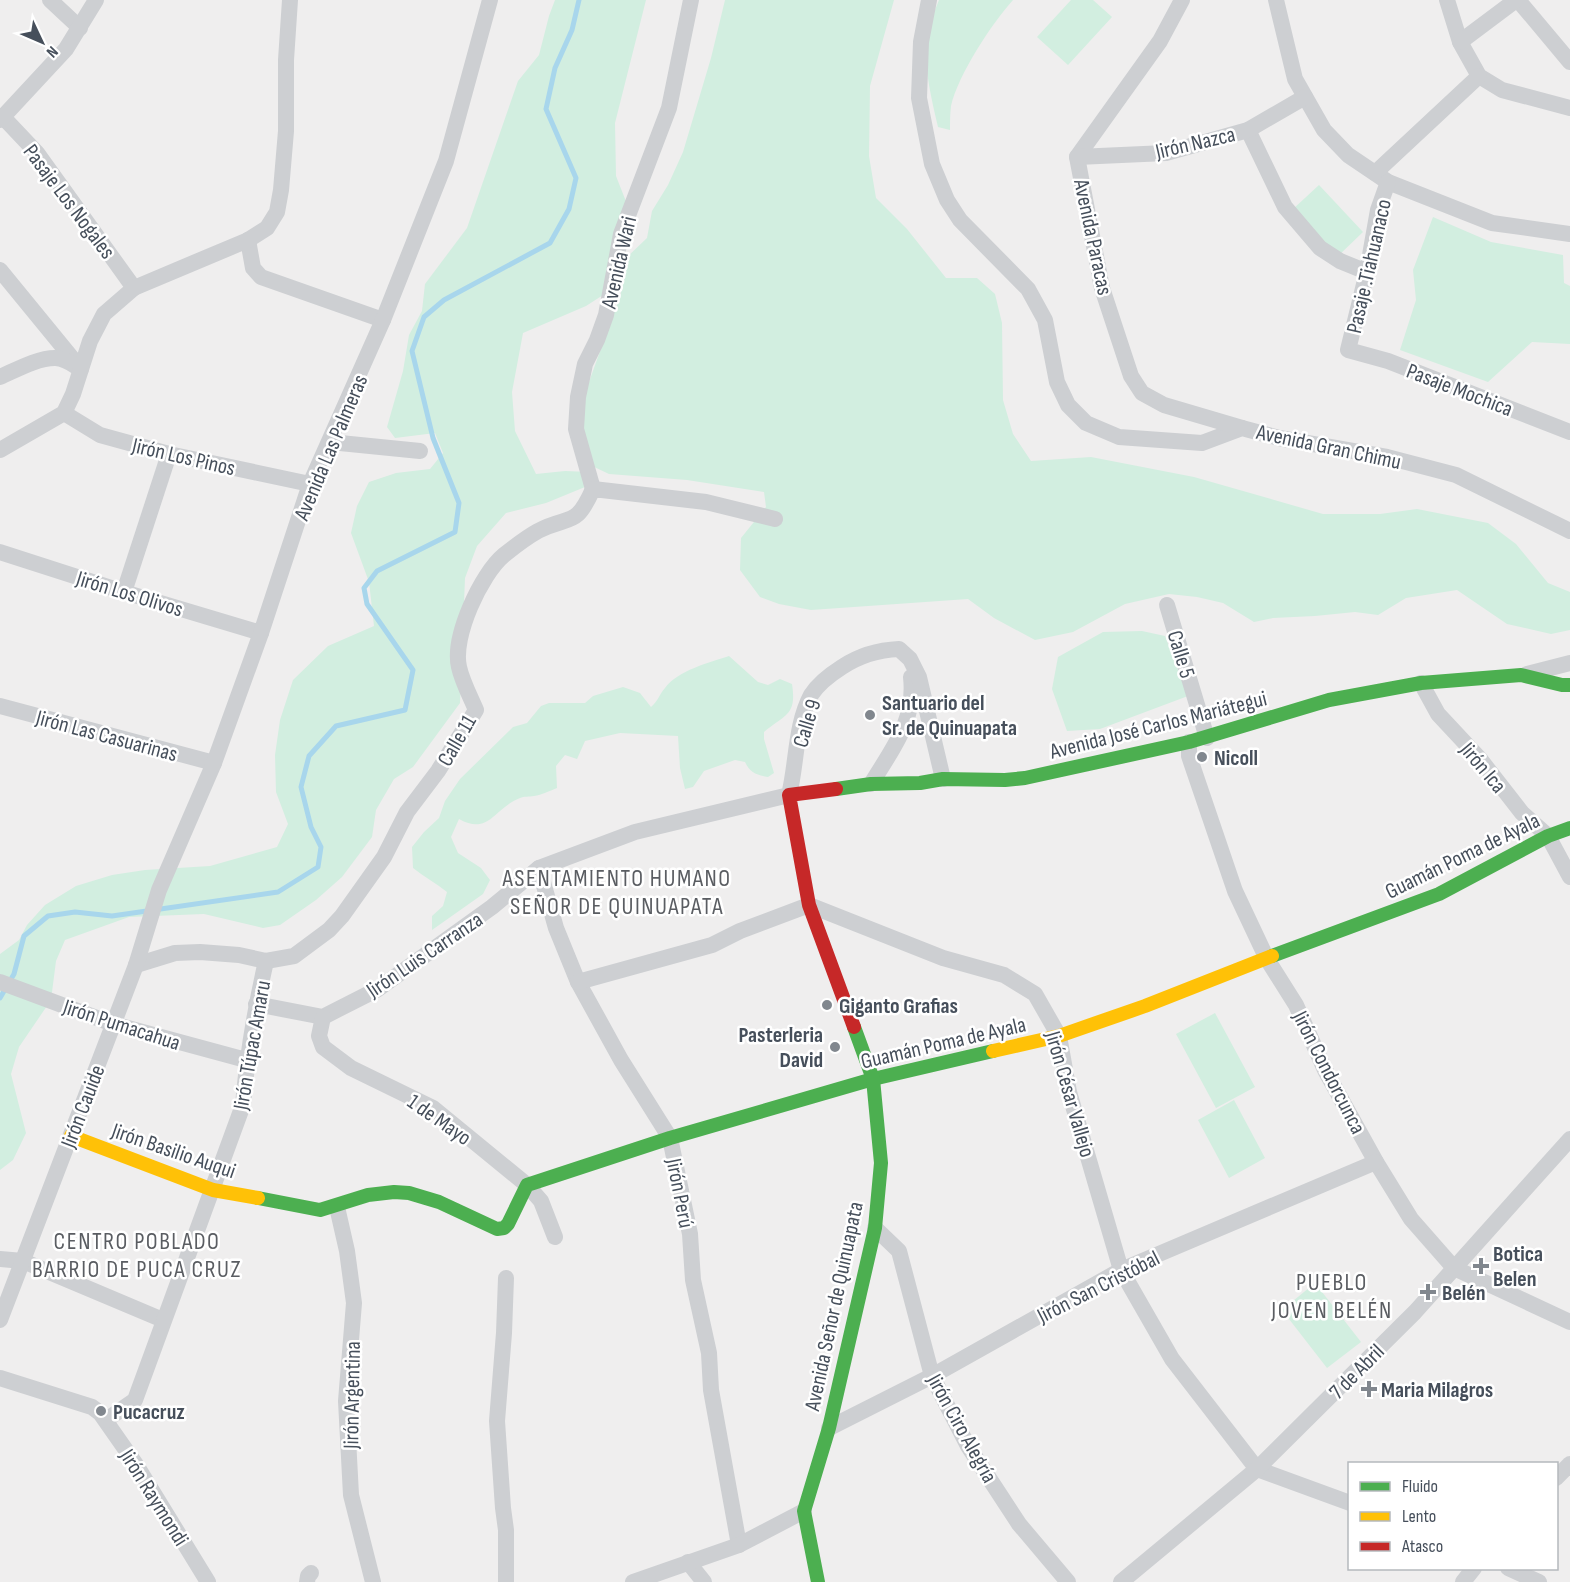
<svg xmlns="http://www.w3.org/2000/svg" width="1570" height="1582" font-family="'Sofia Sans Condensed',sans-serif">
	<rect width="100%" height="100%" fill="#efeeee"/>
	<g fill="#d2eee0">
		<polygon points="555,0 646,0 615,123 616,176 627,204 614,288 586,306 523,333 512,392 515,431 536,474 565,471 590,472 585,487 546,503 506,513 477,546 465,578 460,703 413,767 394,779 376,810 372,837 342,877 316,900 280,925 263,928 204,914 129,917 65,940 56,961 51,1000 19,1047 11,1074 26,1133 13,1160 0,1170 0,954 19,940 27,925 45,905 76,886 112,875 145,870 210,866 277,847 288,824 276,792 275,755 280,720 293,680 328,646 374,626 369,582 351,533 357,506 369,482 396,473 430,469 443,453 435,433 395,438 387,427 403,371 409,335 422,311 425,284 467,228 518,81 539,55 549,16"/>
		<polygon points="725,0 894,0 870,86 869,156 876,198 907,229 946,278 977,278 995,294 1002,323 1003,400 1013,434 1031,461 1091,457 1194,477 1323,514 1380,514 1417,509 1488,523 1516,544 1548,583 1570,592 1570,630 1551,634 1507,624 1457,590 1406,598 1378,615 1355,612 1315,616 1273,618 1254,622 1223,603 1197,597 1169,594 1125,604 1073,632 1035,640 994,618 968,599 811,610 779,604 760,597 740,570 741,538 766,507 764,492 687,480 609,474 590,465 582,432 585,393 621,293 618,282 624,260 647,238 652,211 668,185 683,152 711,58"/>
		<path d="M939 0H1013C992 23 958 75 951 106 950 114 950 122 950 130L938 127C932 101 925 73 926 46 927 31 933 14 939 0Z"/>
		<polygon points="1071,0 1093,0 1112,17 1068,65 1037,37"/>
		<polygon points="1319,185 1363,232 1337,257 1292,210"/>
		<polygon points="1433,217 1491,242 1563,255 1564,283 1570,286 1570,344 1532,342 1488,382 1400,350 1416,300 1413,270"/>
		<polygon points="1142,631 1165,636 1188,696 1100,729 1067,731 1052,689 1058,657 1103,632"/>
		<path d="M729 656 758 682 768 685 780 679 792 684C797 716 785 714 764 732V739L774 773 768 777C757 775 750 773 745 762L735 760 704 771 693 787 685 789 680 768 678 736 620 733 585 741 577 759 565 755 556 766 557 788C549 791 542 795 534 796 529 797 524 796 520 798 494 808 489 836 459 819L451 837 458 853 481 868 490 880 483 894 432 930V916L443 906 447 892C436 883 424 877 413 868L412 847 424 832 439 818 445 801 460 779 513 727 527 723 541 706 549 703H585L593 696 623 687 640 693 651 707C658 701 659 695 665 688 677 671 710 662 729 656Z"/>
		<polygon points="1215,1013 1255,1087 1216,1108 1176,1034"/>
		<polygon points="1234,1100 1265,1158 1229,1178 1198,1120"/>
		<polygon points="1315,1283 1361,1342 1327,1368 1282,1310"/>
	</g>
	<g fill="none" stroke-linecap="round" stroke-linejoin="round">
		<polyline stroke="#a8d6ec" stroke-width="5" points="0,998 14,974 24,936 48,916 75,912 112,916 278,892 318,867 321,847 311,827 301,787 309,756 336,726 405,710 413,670 367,604 364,588 377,571 455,532 459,503 433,438 412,351 424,317 444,300 550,243 569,209 576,178 546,109 555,68 572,30 579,0"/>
		<g stroke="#cdcfd2" stroke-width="16">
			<polyline points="50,0 80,28"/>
			<polyline points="929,0 921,42 919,98 932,164 947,200 960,220 1028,289 1045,320 1057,382 1068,405 1086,423 1119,437 1202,443 1242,428 1279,438 1387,457 1456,475 1570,531"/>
			<polyline points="1182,0 1160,41 1077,157 1102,288 1131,376 1142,393 1164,405 1242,428"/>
			<polyline points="1276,0 1295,79 1324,130 1348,155 1388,182 1492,223 1570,234"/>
			<polyline points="1447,0 1460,42 1479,76 1502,90 1570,108"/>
			<polyline points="1518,0 1570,62"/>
			<polyline points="1460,42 1516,0"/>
			<polyline points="3,117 37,153 134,288"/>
			<polyline points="0,120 66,49 96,0"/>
			<polyline points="1248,130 1285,207 1320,248 1340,261 1367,272"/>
			<polyline points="1077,157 1166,153 1248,130 1305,97"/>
			<polyline points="1375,173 1479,76"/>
			<polyline points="1388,182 1378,210 1367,272 1348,350 1388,361 1570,432"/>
			<polyline points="248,240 253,268 261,277 383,320"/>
			<polyline points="0,270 81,369"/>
			<path d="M0 377C16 370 37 358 55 358 63 358 71 363 77 367"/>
			<polyline points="64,413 100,435 169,454 310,484"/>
			<polyline points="330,442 420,451"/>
			<polyline points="0,450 64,413 73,394 90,341 104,314 134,288 248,240 267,228 277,212 281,190 286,131 286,60 290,0"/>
			<polyline points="593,489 576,429 578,397 585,364 597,340 606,315 621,234 669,108 691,0"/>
			<polyline points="0,552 124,592 261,633"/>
			<polyline points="124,592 169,454"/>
			<polyline points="1167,605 1207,738"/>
			<polyline points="1527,674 1570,663"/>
			<polyline points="1421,683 1438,714 1480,759 1522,813 1548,836 1570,877"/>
			<polyline points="0,706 214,763"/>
			<polyline points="1189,742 1189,756 1235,891 1267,959 1296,1005 1325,1070 1376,1162 1411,1219 1454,1268 1570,1322"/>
			<path d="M871 784C892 749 916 721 911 677"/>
			<polyline points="539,868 556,928 578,982 621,1060 670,1138 690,1234 693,1280 709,1353 711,1390 739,1545"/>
			<path d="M136 965 175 953 200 952 239 955 266 961 294 956 329 930 342 916 384 857 407 812 438 771 476 710C470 696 462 681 459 667 452 637 481 574 504 555 514 547 527 537 538 531 571 514 575 529 593 489L706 502 775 519"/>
			<polyline points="0,982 113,1024 246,1060"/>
			<polyline points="578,982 712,945 740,931 809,905 943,958 1004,975 1035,994 1059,1036 1069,1092 1121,1270 1172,1359 1257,1469 1350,1503"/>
			<path d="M256 1004 323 1017 378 989 492 907 539 868 635 832 789 795C797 763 795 725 811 695 818 684 831 674 842 667 860 655 877 650 899 649L910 659 919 677 943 779"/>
			<polyline points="323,1017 319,1036 323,1047 351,1068 433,1108 527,1185 541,1201 555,1237"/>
			<polyline points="337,1207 347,1251 354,1303 346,1401 351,1495 373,1582"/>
			<polyline points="875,1228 899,1251 932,1376 968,1446 1019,1524 1068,1582"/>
			<polyline points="0,1259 23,1261 163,1320"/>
			<polyline points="506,1278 504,1333 497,1421 503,1508 506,1530 506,1582"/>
			<polyline points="0,1320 136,965 159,890 214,763 261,633 310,484 383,320 446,161 490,0"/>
			<polyline points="0,1378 92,1407 100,1413 135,1463 208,1582"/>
			<path d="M106 1420 135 1400 243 1105C247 1056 255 1009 266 961"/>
			<polyline points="829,1428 932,1376 1121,1270 1376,1162"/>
			<polyline points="1556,1478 1570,1464"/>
			<polyline points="688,1562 704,1582"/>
			<polyline points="1508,1568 1539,1582"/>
			<polyline points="307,1582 308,1576 311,1573"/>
			<polyline points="633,1582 739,1545 804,1511"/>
			<polyline points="1121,1582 1257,1469 1415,1312 1570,1139"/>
			<polyline points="1463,1582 1474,1568"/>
		</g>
		<g stroke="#4caf50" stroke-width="14">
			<polyline points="836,789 871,784 920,783 943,779 1005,780 1025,778 1189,742 1329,700 1421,683 1521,675 1562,685 1570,685"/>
			<polyline points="1272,956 1439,894 1548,836 1570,828"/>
			<polyline points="258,1198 320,1210 368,1195 394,1192 409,1193 439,1202 497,1229 504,1228 508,1224 527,1185 670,1138 873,1079 993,1051"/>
			<polyline points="818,1582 804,1511 829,1428 875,1228 881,1163 873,1079 854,1027"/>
		</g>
		<g stroke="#ffc107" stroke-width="14">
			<polyline points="993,1051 1059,1036 1145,1006 1272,956"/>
			<polyline points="71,1136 213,1190 258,1198"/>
		</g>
		<polyline stroke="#c62828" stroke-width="14" points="836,789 789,795 809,905 854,1027"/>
	</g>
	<g fill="#81878e" stroke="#fff" stroke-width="2">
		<circle cx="870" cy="715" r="6"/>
		<circle cx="1202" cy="757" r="6"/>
		<circle cx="827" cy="1005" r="6"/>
		<circle cx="835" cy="1047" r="6"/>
		<path d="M1478 1257h6v6h6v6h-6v6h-6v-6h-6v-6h6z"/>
		<path d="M1425 1283h6v6h6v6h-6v6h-6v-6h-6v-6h6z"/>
		<path d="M1366 1380h6v6h6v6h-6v6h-6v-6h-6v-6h6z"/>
		<circle cx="101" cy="1411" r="6"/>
	</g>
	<g text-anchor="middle" stroke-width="5" stroke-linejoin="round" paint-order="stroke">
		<g font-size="22" fill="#464f5b" stroke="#fff">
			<text transform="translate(1195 142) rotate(-13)" y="8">Jirón Nazca</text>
			<text transform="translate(70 201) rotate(53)" y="8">Pasaje Los Nogales</text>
			<text transform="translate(1094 237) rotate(78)" y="8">Avenida Paracas</text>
			<text transform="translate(618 262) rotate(-77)" y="8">Avenida Wari</text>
			<text transform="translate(1368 266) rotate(-77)" y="8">Pasaje .Tiahuanaco</text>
			<text transform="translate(1460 389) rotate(21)" y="8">Pasaje Mochica</text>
			<text transform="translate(1329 446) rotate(12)" y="8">Avenida Gran Chimu</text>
			<text transform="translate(330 447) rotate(-67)" y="8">Avenida Las Palmeras</text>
			<text transform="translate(184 456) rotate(13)" y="8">Jirón Los Pinos</text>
			<text transform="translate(130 593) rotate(17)" y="8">Jirón Los Olivos</text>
			<text transform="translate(1182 654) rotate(73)" y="8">Calle 5</text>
			<text transform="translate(806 723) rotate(-73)" y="8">Calle 9</text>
			<text transform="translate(1158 724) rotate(-14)" y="8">Avenida José Carlos Mariátegui</text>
			<text transform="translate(107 735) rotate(15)" y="8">Jirón Las Casuarinas</text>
			<text transform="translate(456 740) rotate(-60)" y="8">Calle 11</text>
			<text transform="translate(1484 767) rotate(50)" y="8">Jirón Ica</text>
			<text transform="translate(1462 855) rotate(-26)" y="8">Guamán Poma de Ayala</text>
			<text transform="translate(424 954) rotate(-34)" y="8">Jirón Luis Carranza</text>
			<text transform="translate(122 1024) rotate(18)" y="8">Jirón Pumacahua</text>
			<text transform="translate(943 1042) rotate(-13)" y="8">Guamán Poma de Ayala</text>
			<text transform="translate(251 1045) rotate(-80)" y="8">Jirón Túpac Amaru</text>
			<text transform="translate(1330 1072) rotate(63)" y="8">Jirón Condorcunca</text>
			<text transform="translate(1071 1094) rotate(74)" y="8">Jirón César Vallejo</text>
			<text transform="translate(82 1106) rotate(-69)" y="8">Jirón Cauide</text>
			<text transform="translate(440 1119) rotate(35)" y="8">1 de Mayo</text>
			<text transform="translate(174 1150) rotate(19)" y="8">Jirón Basilio Auqui</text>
			<text transform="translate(681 1193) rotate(79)" y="8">Jirón Perú</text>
			<text transform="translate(1098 1286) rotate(-27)" y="8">Jirón San Cristóbal</text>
			<text transform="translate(833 1306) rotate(-78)" y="8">Avenida Señor de Quinuapata</text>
			<text transform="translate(1356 1371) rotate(-45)" y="8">7 de Abril</text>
			<text transform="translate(351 1395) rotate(-89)" y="8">Jirón Argentina</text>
			<text transform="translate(963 1428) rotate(61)" y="8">Jirón Ciro Alegría</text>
			<text transform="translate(155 1497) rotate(58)" y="8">Jirón Raymondi</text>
		</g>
		<g font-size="22" font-weight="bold" fill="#464f5b" stroke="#fff" text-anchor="start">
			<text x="882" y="710">Santuario del<tspan x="882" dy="25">Sr. de Quinuapata</tspan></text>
			<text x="1214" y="765">Nicoll</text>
			<text x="839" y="1013">Giganto Grafias</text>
			<text x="823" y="1042" text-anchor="end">Pasterleria<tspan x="823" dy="25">David</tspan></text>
			<text x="1493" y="1261">Botica<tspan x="1493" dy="25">Belen</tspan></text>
			<text x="1442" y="1300">Belén</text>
			<text x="1381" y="1397">Maria Milagros</text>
			<text x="113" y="1419">Pucacruz</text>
		</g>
		<g font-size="24" letter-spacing="1.5" fill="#5a5d62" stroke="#fff">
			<text x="617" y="886">ASENTAMIENTO HUMANO<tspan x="617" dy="28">SEÑOR DE QUINUAPATA</tspan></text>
			<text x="137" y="1249">CENTRO POBLADO<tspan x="137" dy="28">BARRIO DE PUCA CRUZ</tspan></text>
			<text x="1332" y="1290">PUEBLO<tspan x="1332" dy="28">JOVEN BELÉN</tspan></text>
		</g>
	</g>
	<rect x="1348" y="1462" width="210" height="108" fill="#ffffff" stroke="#b5b9bd" stroke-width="1.5"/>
	<rect x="1360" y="1482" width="30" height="9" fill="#4caf50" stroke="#b5b9bd" stroke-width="1.5"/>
	<text x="1402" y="1492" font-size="18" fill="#464f5b">Fluido</text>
	<rect x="1360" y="1512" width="30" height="9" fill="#ffc107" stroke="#b5b9bd" stroke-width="1.5"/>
	<text x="1402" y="1522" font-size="18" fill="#464f5b">Lento</text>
	<rect x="1360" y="1542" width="30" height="9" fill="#c62828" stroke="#b5b9bd" stroke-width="1.5"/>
	<text x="1402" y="1552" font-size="18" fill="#464f5b">Atasco</text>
	<g transform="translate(42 42) rotate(134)" stroke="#ffffff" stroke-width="4.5" paint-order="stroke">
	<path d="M0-4.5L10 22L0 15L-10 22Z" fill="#464f5b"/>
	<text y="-9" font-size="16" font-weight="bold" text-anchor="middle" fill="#464f5b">N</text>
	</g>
</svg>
